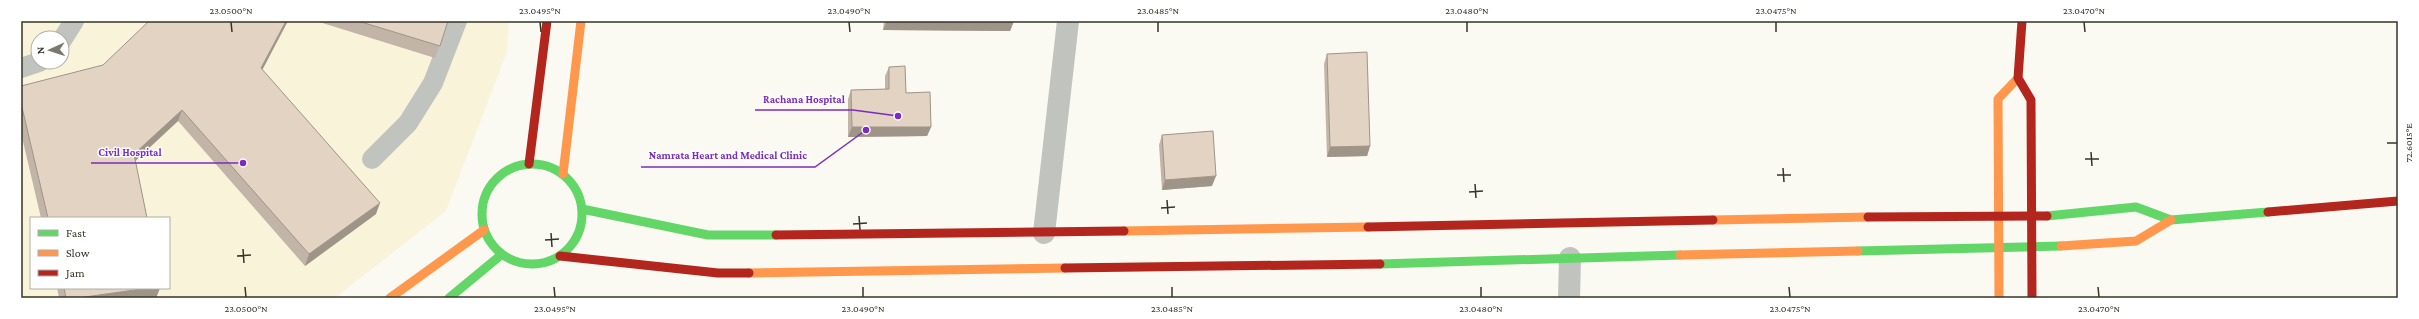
<svg xmlns="http://www.w3.org/2000/svg" width="2419" height="319" font-family="'Crimson Pro',serif">
	<rect width="100%" height="100%" fill="#faf9f2"/>
	<path fill="#f9f4d9" fill-rule="evenodd" d="M21 21H509L507 52 446 211 335 298H21ZM38 38H62V62H38ZM31 218H169V288H31Z"/>
	<g fill="none" stroke-linecap="round" stroke-linejoin="round">
		<g stroke="#c1c3be" stroke-width="20">
			<polyline points="62,40 74,21"/>
			<polyline points="21,68 39,62"/>
			<polyline points="372,159 408,123 433,83 457,21"/>
		</g>
		<g stroke="#c1c3be" stroke-width="22">
			<polyline points="1044,233 1068,21"/>
			<polyline points="1569,298 1570,258"/>
		</g>
		<g stroke="#63d668" stroke-width="9">
			<circle cx="532" cy="214" r="50"/>
			<polyline points="582,209 708,235 776,235"/>
			<polyline points="2047,216 2136,207 2171,220 2268,212"/>
			<polyline points="1858,251 2061,246"/>
			<polyline points="1380,264 1680,255"/>
			<polyline points="449,298 501,255"/>
		</g>
		<g stroke="#ff974d" stroke-width="9">
			<polyline points="563,174 581,21"/>
			<polyline points="1713,220 1868,217"/>
			<polyline points="1124,231 1368,227"/>
			<polyline points="2061,246 2136,241 2171,220"/>
			<polyline points="1680,255 1858,251"/>
			<polyline points="749,273 1065,268"/>
			<polyline points="390,298 484,230"/>
			<polyline points="1999,298 1998,99 2018,78"/>
		</g>
		<g stroke="#b3261e" stroke-width="9">
			<polyline points="2022,21 2018,78 2031,100 2032,298"/>
			<polyline points="529,164 547,21"/>
			<polyline points="2268,212 2398,201"/>
			<polyline points="1868,217 2047,216"/>
			<polyline points="1368,227 1713,220"/>
			<polyline points="776,235 1124,231"/>
			<polyline points="560,256 718,273 749,273"/>
			<polyline points="1065,268 1380,264"/>
		</g>
	</g>
	<g fill="#c2b5a8">
		<polygon points="316,21 448,21 435,58"/>
		<polygon points="884,21 1014,21 1010,31 883,30"/>
		<polygon points="1327,54 1370,146 1367,156 1327,157 1324,64"/>
		<polygon points="889,67 906,93 931,127 927,136 848,137 848,99 851,90 885,89 885,76"/>
		<polygon points="262,70 376,214 305,266 178,121 135,160 147,218 41,218 21,133 21,86"/>
		<polygon points="1162,135 1212,186 1162,190 1159,145"/>
		<polygon points="57,288 160,288 156,298 59,298"/>
	</g>
	<g fill="#9e9488">
		<polygon points="286,21 288,21 257,80 261,68"/>
		<polygon points="887,21 1014,21 1010,31 883,30"/>
		<polygon points="182,110 178,121 130,166 134,154"/>
		<polygon points="852,127 931,127 927,136 848,137"/>
		<polygon points="1370,146 1367,156 1327,157 1330,147"/>
		<polygon points="1216,176 1212,186 1162,190 1165,180"/>
		<polygon points="380,203 376,214 305,266 309,254"/>
		<polygon points="148,288 160,288 156,298 78,298"/>
	</g>
	<g fill="#e2d3c3" stroke="#9e9488">
		<polygon points="149,21 286,21 261,68 380,203 309,254 182,110 134,154 147,218 48,218 21,103 21,86 103,65"/>
		<polygon points="358,21 448,21 440,46"/>
		<polygon points="1367,52 1370,146 1330,147 1327,54"/>
		<polygon points="905,66 906,93 930,92 931,127 852,127 851,90 889,89 889,67"/>
		<polygon points="1213,131 1216,176 1165,180 1162,135"/>
		<polygon points="64,288 148,288 78,298 66,298"/>
	</g>
	<path fill="none" stroke="#363426" stroke-width="1.5" d="M231 22 232 32M540 22 541 32M849 22 850 32M1158 22V32M1467 22V32M1776 22V32M2084 22 2085 32M2387 143H2397M2091 152 2092 166M2085 159H2099M1783 168 1784 182M1777 175H1791M1475 184 1476 198M1469 192 1483 191M1167 200 1168 214M1161 208 1175 207M859 216 860 230M853 224 867 223M551 233 552 247M545 240 559 239M243 249 244 263M237 256 251 255M245 287 246 297M554 287 555 297M863 287V297M1172 287V297M1481 287V297M1789 287 1790 297M2098 287 2099 297"/>
	<path fill="none" stroke="#7b2cbf" stroke-width="1.5" d="M898 116L853 110H755M243 163L170 163H91M866 130L815 167H641"/>
	<g fill="#7b2cbf" stroke="#fff" stroke-width="1.5">
		<circle cx="898" cy="116" r="4"/>
		<circle cx="243" cy="163" r="4"/>
		<circle cx="866" cy="130" r="4"/>
	</g>
	<g font-size="11" text-anchor="middle" font-weight="bold" fill="#7b2cbf" stroke="#fff" stroke-width="3" stroke-linejoin="round" paint-order="stroke">
		<text x="804" y="103">Rachana Hospital</text>
		<text x="130" y="156">Civil Hospital</text>
		<text x="728" y="159">Namrata Heart and Medical Clinic</text>
	</g>
	<rect width="2419" height="319" fill="none" stroke="#ffffff" stroke-width="44"/>
	<rect x="30" y="217" width="140" height="72" fill="#ffffff" stroke="#afaea8"/>
	<rect x="38" y="230" width="20" height="6" fill="#63d668" stroke="#afaea8"/>
	<text x="66" y="237" font-size="12" fill="#363426">Fast</text>
	<rect x="38" y="250" width="20" height="6" fill="#ff974d" stroke="#afaea8"/>
	<text x="66" y="257" font-size="12" fill="#363426">Slow</text>
	<rect x="38" y="270" width="20" height="6" fill="#b3261e" stroke="#afaea8"/>
	<text x="66" y="277" font-size="12" fill="#363426">Jam</text>
	<g transform="translate(50 50) rotate(267)"><circle r="19" fill="#ffffff" stroke="#afaea8"/>
	<path d="M0-3L7 15L0 10L-7 15Z" fill="#7b796d"/>
	<text y="-6" font-size="11" font-weight="bold" text-anchor="middle" fill="#363426">N</text>
	</g>
	<rect x="22" y="22" width="2375" height="275" fill="none" stroke="#363426" stroke-width="1.5"/>
	<g font-size="10" text-anchor="middle" fill="#363426">
		<text x="231" y="14">23.0500°N</text>
		<text x="540" y="14">23.0495°N</text>
		<text x="849" y="14">23.0490°N</text>
		<text x="1158" y="14">23.0485°N</text>
		<text x="1467" y="14">23.0480°N</text>
		<text x="1776" y="14">23.0475°N</text>
		<text x="2084" y="14">23.0470°N</text>
		<text transform="translate(2408 143) rotate(-90)" y="4">72.6015°E</text>
		<text x="246" y="312">23.0500°N</text>
		<text x="555" y="312">23.0495°N</text>
		<text x="863" y="312">23.0490°N</text>
		<text x="1172" y="312">23.0485°N</text>
		<text x="1481" y="312">23.0480°N</text>
		<text x="1790" y="312">23.0475°N</text>
		<text x="2099" y="312">23.0470°N</text>
	</g>
</svg>
